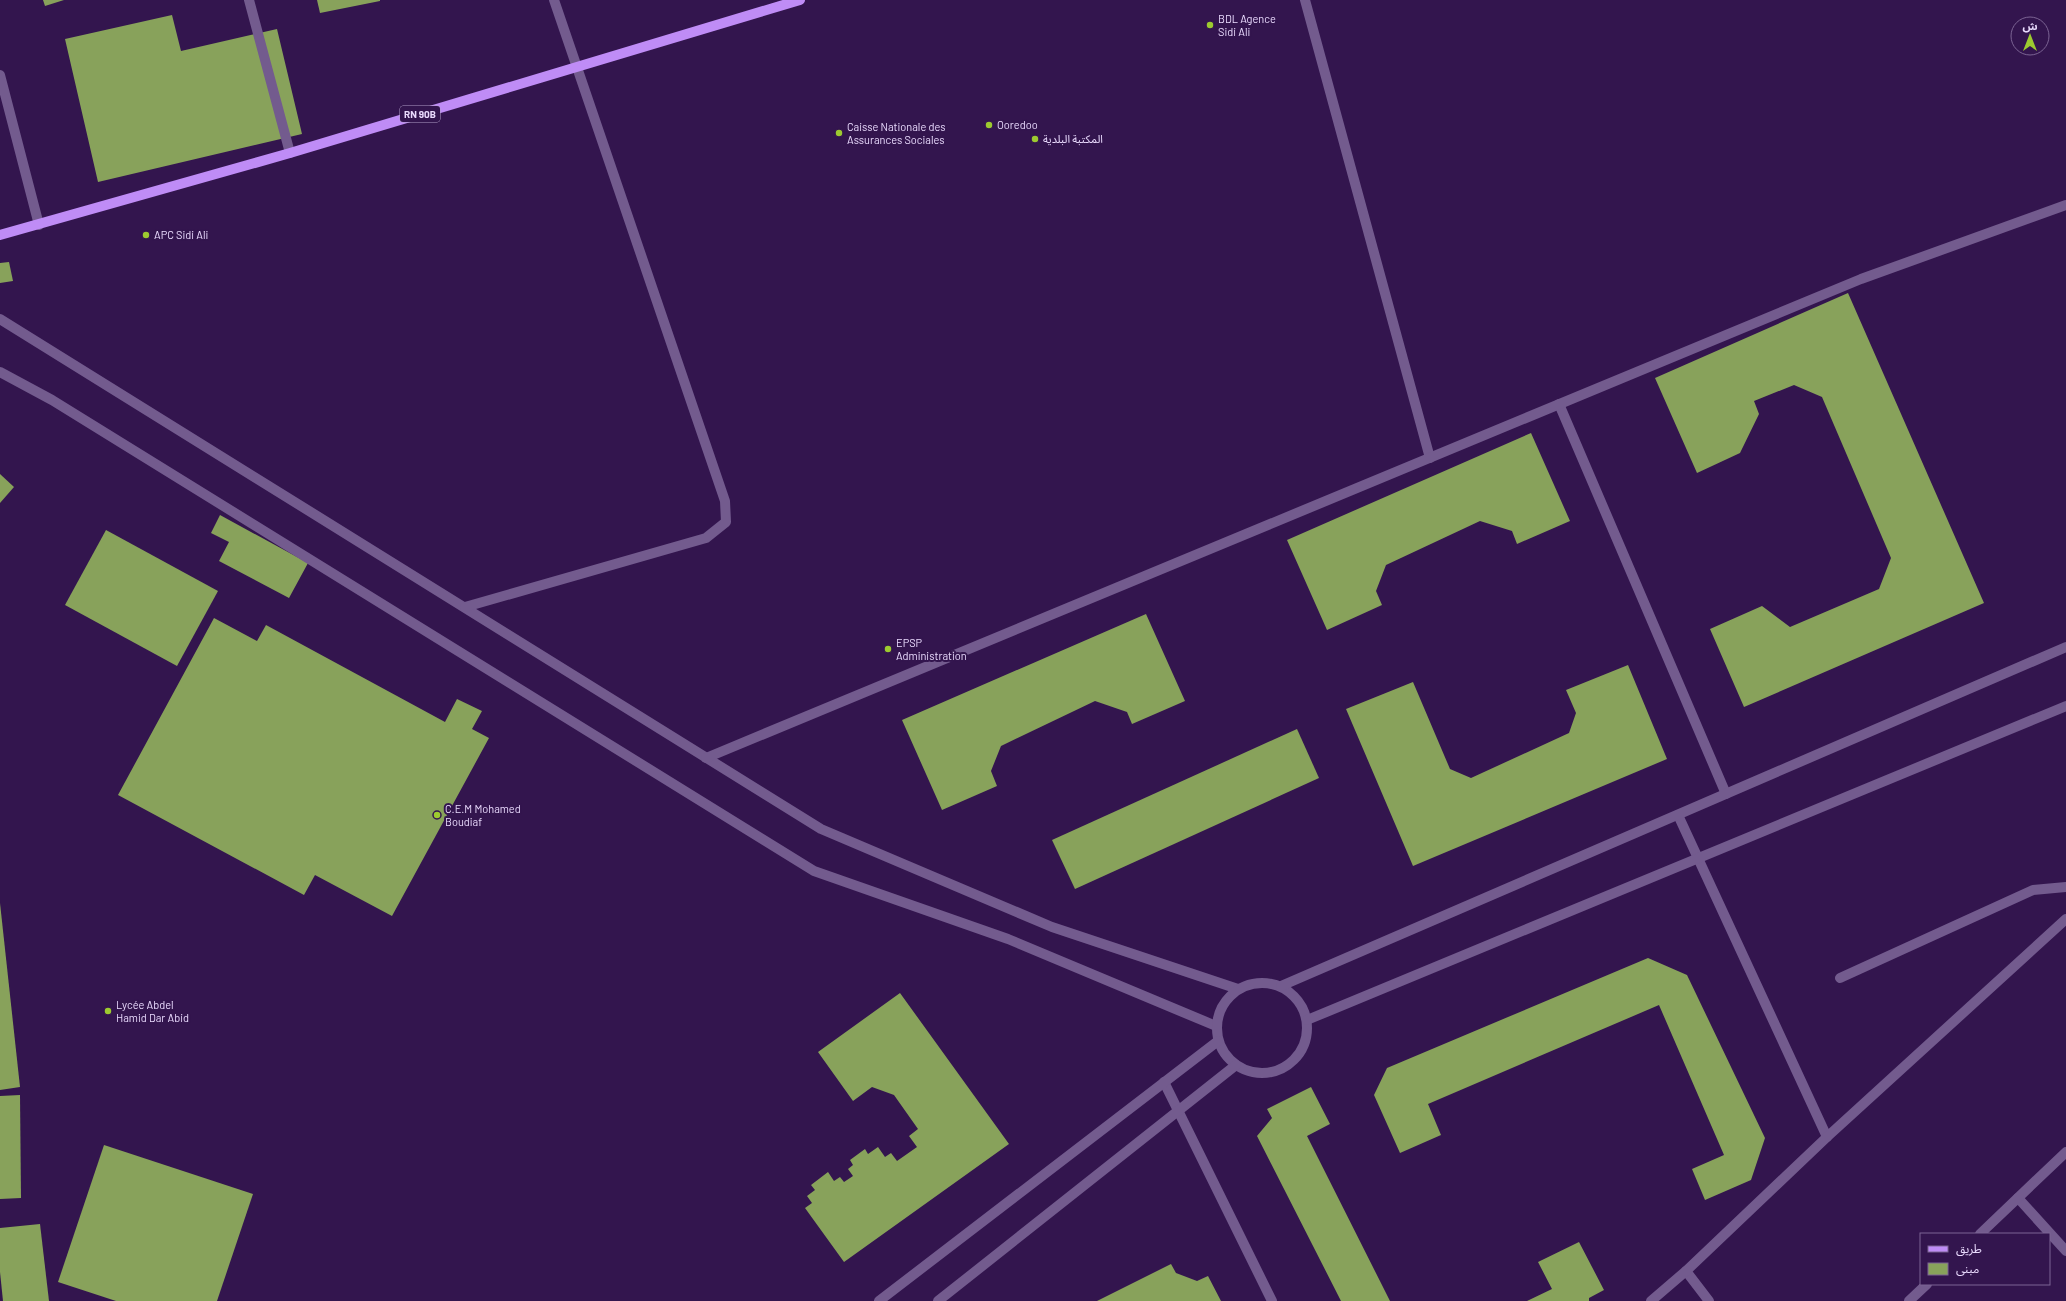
<svg xmlns="http://www.w3.org/2000/svg" width="2066" height="1301" font-family="Barlow,'Noto Sans Arabic',sans-serif">
	<rect width="100%" height="100%" fill="#33154e"/>
	<g fill="#88a25b">
		<polygon points="43,0 64,0 45,6"/>
		<polygon points="317,0 380,0 380,1 320,13"/>
		<polygon points="172,15 181,51 277,29 302,134 98,182 65,39"/>
		<polygon points="9,262 13,281 0,283 0,263"/>
		<polygon points="1848,293 1984,603 1744,707 1710,629 1762,606 1790,627 1879,589 1891,558 1822,397 1794,385 1754,401 1759,414 1740,453 1697,473 1655,378"/>
		<polygon points="1531,433 1570,521 1517,544 1512,531 1480,521 1386,565 1376,591 1382,605 1327,630 1287,540"/>
		<polygon points="0,474 14,487 0,503"/>
		<polygon points="220,515 308,563 289,598 219,561 229,542 211,533"/>
		<polygon points="106,530 218,591 177,666 65,605"/>
		<polygon points="1146,614 1185,701 1132,724 1127,712 1095,701 1001,746 991,771 997,786 942,810 902,720"/>
		<polygon points="214,618 257,641 266,625 445,722 457,699 482,711 472,729 489,738 392,916 315,875 304,895 118,795"/>
		<polygon points="1628,665 1667,759 1413,866 1346,709 1413,682 1450,769 1471,778 1569,733 1576,713 1566,690"/>
		<polygon points="1297,729 1319,778 1075,889 1052,840"/>
		<polygon points="0,903 20,1087 0,1090"/>
		<polygon points="1648,958 1687,975 1765,1138 1751,1180 1705,1200 1692,1169 1724,1155 1659,1005 1428,1104 1441,1135 1400,1153 1374,1095 1387,1068"/>
		<polygon points="900,993 1009,1144 844,1262 805,1208 812,1203 807,1196 815,1190 811,1185 828,1172 834,1181 840,1177 844,1182 853,1176 848,1169 853,1165 850,1160 865,1149 868,1154 878,1147 885,1157 891,1153 897,1161 917,1147 909,1136 918,1129 894,1095 872,1087 853,1101 818,1052"/>
		<polygon points="1311,1087 1330,1124 1307,1136 1390,1301 1341,1301 1257,1136 1272,1118 1267,1109"/>
		<polygon points="20,1095 21,1198 0,1199 0,1096"/>
		<polygon points="104,1145 253,1194 217,1301 116,1301 58,1282"/>
		<polygon points="40,1224 49,1301 3,1301 0,1272 0,1228"/>
		<polygon points="1579,1242 1604,1290 1589,1298 1589,1301 1527,1301 1552,1289 1538,1262"/>
		<polygon points="1171,1264 1176,1273 1197,1281 1208,1276 1221,1301 1097,1301"/>
	</g>
	<g fill="none" stroke-linecap="round" stroke-linejoin="round">
		<polyline stroke="#735b8e" stroke-width="10" points="1840,978 2033,890 2066,887"/>
		<g stroke="#735b8e" stroke-width="10">
			<polyline points="249,0 290,153"/>
			<polyline points="1305,0 1430,458"/>
			<polyline points="0,75 39,225"/>
			<polyline points="0,319 821,829 1052,927 1238,989"/>
			<polyline points="0,372 52,400 814,871 1008,939 1216,1026"/>
			<polyline points="1559,404 1726,794"/>
			<polyline points="465,607 706,538 726,522 725,501 554,0"/>
			<polyline points="706,758 1861,279 2066,205"/>
			<polyline points="1678,815 1827,1137"/>
			<circle cx="1262" cy="1028" r="45"/>
			<polyline points="1281,986 2066,647"/>
			<polyline points="1307,1020 2066,706"/>
			<polyline points="1164,1082 1272,1301"/>
			<polyline points="2018,1198 2066,1251"/>
			<polyline points="1980,1234 2066,1152"/>
			<polyline points="1686,1271 1709,1301"/>
			<polyline points="879,1301 1218,1041"/>
			<polyline points="938,1301 1236,1065"/>
			<polyline points="1651,1301 1686,1271 1827,1137 2066,919"/>
			<polyline points="1909,1301 1927,1284"/>
		</g>
		<polyline stroke="#bf8cf6" stroke-width="10" points="0,235 290,153 800,0"/>
	</g>
	<g fill="#9dca30" stroke="#33154e" stroke-width="1.5">
		<circle cx="1210" cy="25" r="4"/>
		<circle cx="989" cy="125" r="4"/>
		<circle cx="839" cy="133" r="4"/>
		<circle cx="1035" cy="139" r="4"/>
		<circle cx="146" cy="235" r="4"/>
		<circle cx="888" cy="649" r="4"/>
		<circle cx="437" cy="815" r="4"/>
		<circle cx="108" cy="1011" r="4"/>
	</g>
	<g text-anchor="middle" stroke-width="4" stroke-linejoin="round" paint-order="stroke">
		<rect fill="#33154e" stroke="#b29fc8" stroke-width="1" x="400" y="106" width="40" height="16" rx="3"/>
		<g font-size="10" font-weight="bold" fill="#e9dafd">
			<text x="420" y="118">RN 90B</text>
		</g>
		<g font-size="11" fill="#e9dafd" stroke="#33154e" text-anchor="start">
			<text x="1218" y="23">BDL Agence<tspan x="1218" dy="13">Sidi Ali</tspan></text>
			<text x="997" y="129">Ooredoo</text>
			<text x="847" y="131">Caisse Nationale des<tspan x="847" dy="13">Assurances Sociales</tspan></text>
			<text x="1043" y="143">المكتبة البلدية</text>
			<text x="154" y="239">APC Sidi Ali</text>
			<text x="896" y="647">EPSP<tspan x="896" dy="13">Administration</tspan></text>
			<text x="445" y="813">C.E.M Mohamed<tspan x="445" dy="13">Boudiaf</tspan></text>
			<text x="116" y="1009">Lycée Abdel<tspan x="116" dy="13">Hamid Dar Abid</tspan></text>
		</g>
	</g>
	<rect x="1920" y="1233" width="130" height="52" fill="#33154e" stroke="#7c6494"/>
	<rect x="1928" y="1246" width="20" height="6" fill="#bf8cf6" stroke="#7c6494"/>
	<text x="1956" y="1253" font-size="12" fill="#e9dafd">طريق</text>
	<rect x="1928" y="1263" width="20" height="12" fill="#88a25b" stroke="#7c6494"/>
	<text x="1956" y="1273" font-size="12" fill="#e9dafd">مبنى</text>
	<g transform="translate(2030 36)"><circle r="19" fill="#33154e" stroke="#7c6494"/>
	<path d="M0-3L7 15L0 10L-7 15Z" fill="#9dca30"/>
	<text y="-6" font-size="11" font-weight="bold" text-anchor="middle" fill="#e9dafd">ش</text>
	</g>
</svg>
